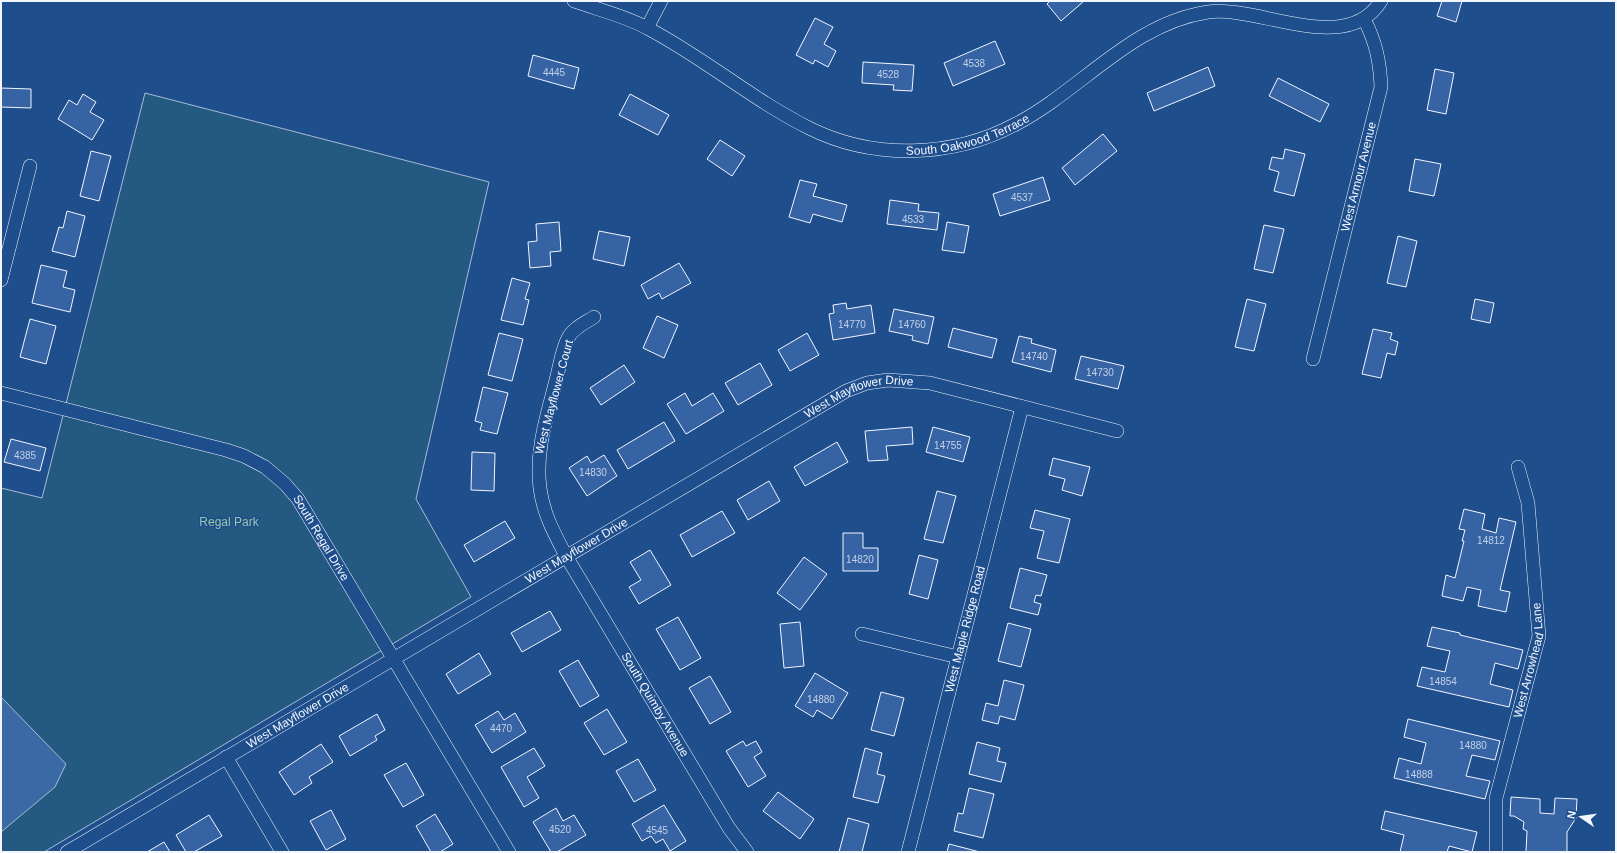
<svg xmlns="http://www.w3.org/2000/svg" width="1617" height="853" font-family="Arial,sans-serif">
	<rect width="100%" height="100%" fill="#1f4e8c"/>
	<polygon fill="#245a82" stroke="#a8bbd7" points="145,93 489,182 416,499 471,597 44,852 1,852 1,488 42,498"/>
	<polygon fill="#3b69a3" stroke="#a8bbd7" points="1,697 66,764 55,787 1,832"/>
	<g fill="#3563a3" stroke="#f2f6ff">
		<polygon points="1050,1 1084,1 1061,21 1047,4"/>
		<polygon points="1442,1 1462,1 1456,22 1437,16"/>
		<polygon points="815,18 833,27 824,44 836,51 828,67 815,60 813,64 796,55"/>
		<polygon points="995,41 1005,64 953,86 944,63"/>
		<polygon points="533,55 579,68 574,89 528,76"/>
		<polygon points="863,62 914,65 912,91 893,90 894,85 862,83"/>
		<polygon points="1208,67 1215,86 1154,111 1147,93"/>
		<polygon points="1435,69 1454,73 1446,114 1427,110"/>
		<polygon points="1278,78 1329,104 1320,122 1269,96"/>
		<polygon points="1,88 31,89 31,108 1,107"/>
		<polygon points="83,94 96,102 90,112 104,120 92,140 58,119 69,100 77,105"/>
		<polygon points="630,94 669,115 658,135 619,115"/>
		<polygon points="1103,134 1117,151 1075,185 1062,168"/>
		<polygon points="720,140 745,156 732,176 707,159"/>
		<polygon points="1285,149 1305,154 1294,196 1274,191 1279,172 1269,169 1272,157 1283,159"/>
		<polygon points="91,151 111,156 99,201 80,196"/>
		<polygon points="1415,159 1441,164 1434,196 1409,191"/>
		<polygon points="1043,177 1050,200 1000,216 993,194"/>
		<polygon points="800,180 817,184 813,196 847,205 842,222 813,214 810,223 789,217"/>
		<polygon points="890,200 919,204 918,211 939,213 937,230 887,224"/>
		<polygon points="67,211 85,216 75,257 52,251 59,227 63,228"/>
		<polygon points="559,222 561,251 550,252 551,266 530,268 528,242 537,241 536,224"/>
		<polygon points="947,222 969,226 964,253 942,250"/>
		<polygon points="1264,225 1284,229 1273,273 1254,269"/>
		<polygon points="599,231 630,237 624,266 593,259"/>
		<polygon points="1398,236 1417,241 1406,287 1387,283"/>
		<polygon points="679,263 691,283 662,299 659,293 648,299 641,285"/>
		<polygon points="41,265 67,271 63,287 75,290 70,312 32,303"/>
		<polygon points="512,278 530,283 525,299 529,300 523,325 501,320"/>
		<polygon points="1247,299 1266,304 1254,351 1235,347"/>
		<polygon points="1475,299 1494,303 1490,323 1471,319"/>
		<polygon points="846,303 847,309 871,305 875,333 833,340 829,314 834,313 833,305"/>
		<polygon points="894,309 934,317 928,344 912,340 913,336 889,331"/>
		<polygon points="657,316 678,325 664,358 643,348"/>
		<polygon points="30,319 56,326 46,364 20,357"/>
		<polygon points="953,328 997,339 992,358 948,347"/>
		<polygon points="1373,329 1392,333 1390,339 1398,342 1395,355 1387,353 1381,378 1362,374"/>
		<polygon points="499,333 523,339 512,381 488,375"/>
		<polygon points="807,333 819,355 790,371 778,350"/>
		<polygon points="1019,336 1032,339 1031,343 1056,350 1051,372 1012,362"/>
		<polygon points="1081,356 1124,366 1118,389 1075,379"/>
		<polygon points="760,363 772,385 738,405 725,383"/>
		<polygon points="624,365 635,382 601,405 590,388"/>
		<polygon points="483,387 508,393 497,434 480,430 482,423 475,421"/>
		<polygon points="685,393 692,406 713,393 724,411 686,434 667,404"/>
		<polygon points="664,422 675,441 628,469 617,450"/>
		<polygon points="912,427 913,444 886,446 888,460 868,461 865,431"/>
		<polygon points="933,427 970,437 963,462 926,452"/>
		<polygon points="11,439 46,448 40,471 4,462"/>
		<polygon points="837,442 848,462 805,486 794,467"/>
		<polygon points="472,452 495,453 494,491 471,490"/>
		<polygon points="604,455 617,476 587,496 569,468 587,456 591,463"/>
		<polygon points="1053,458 1090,467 1082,496 1062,490 1065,479 1049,475"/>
		<polygon points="769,481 780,501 748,520 737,500"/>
		<polygon points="937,491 956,496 943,543 924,539"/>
		<polygon points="1464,509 1485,514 1482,529 1496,533 1499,518 1516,522 1500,590 1510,592 1506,612 1478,606 1481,590 1467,587 1463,601 1442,596 1446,575 1455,578 1464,541 1462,541 1465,530 1459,529"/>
		<polygon points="1035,510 1070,519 1059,563 1037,558 1044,531 1030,528"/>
		<polygon points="722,511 735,533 692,557 680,535"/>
		<polygon points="505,521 515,538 474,562 464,545"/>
		<polygon points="843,533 863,533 863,548 878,548 878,571 843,571"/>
		<polygon points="650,550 671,585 639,604 629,587 641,580 630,562"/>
		<polygon points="919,555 938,560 928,599 909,594"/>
		<polygon points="804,557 827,574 800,610 777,593"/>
		<polygon points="1020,568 1047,575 1041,596 1036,595 1034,602 1041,604 1038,615 1010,608"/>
		<polygon points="550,611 561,630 522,652 511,633"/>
		<polygon points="678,617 701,658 680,670 656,629"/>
		<polygon points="800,622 804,666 784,668 780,624"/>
		<polygon points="1008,623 1031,629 1021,667 998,661"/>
		<polygon points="1432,627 1460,633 1460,635 1523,650 1518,669 1495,663 1490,684 1513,690 1509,707 1417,686 1422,667 1445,672 1450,651 1427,646"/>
		<polygon points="479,653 491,674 458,694 446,674"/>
		<polygon points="578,660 599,696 580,707 559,671"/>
		<polygon points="815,673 848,693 832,719 817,710 813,717 795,706"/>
		<polygon points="710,676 731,712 710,724 689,688"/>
		<polygon points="1004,680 1024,685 1015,720 1000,716 998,724 982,720 986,703 998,706"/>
		<polygon points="881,692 904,698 894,736 871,730"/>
		<polygon points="607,709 627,742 604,755 584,723"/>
		<polygon points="498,711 504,720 515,713 526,732 492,753 475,725"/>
		<polygon points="377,714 385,730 375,736 377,740 350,756 339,736"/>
		<polygon points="1408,719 1500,741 1495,760 1472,755 1466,776 1490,781 1485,799 1394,778 1399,758 1421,764 1426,743 1404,737"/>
		<polygon points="743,741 746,746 756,741 762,752 754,757 766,776 748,787 726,751"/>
		<polygon points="977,742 1000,748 997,761 1006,763 1001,782 969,774"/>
		<polygon points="321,744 333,762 309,777 312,783 294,795 279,772"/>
		<polygon points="534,748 545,766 527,777 539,798 524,807 501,767"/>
		<polygon points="865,748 882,753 877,774 885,776 878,803 853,797"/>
		<polygon points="638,759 656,790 634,802 616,771"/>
		<polygon points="406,763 424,795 403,807 384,775"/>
		<polygon points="969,788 994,794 983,838 954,831 958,813 963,814"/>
		<polygon points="778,792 814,819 800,839 763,811"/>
		<polygon points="1511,797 1540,799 1540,813 1554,814 1555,798 1577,799 1576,818 1567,832 1567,852 1526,852 1527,831 1523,829 1524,822 1514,816 1510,816"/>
		<polygon points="664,805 686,841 670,851 663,839 656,843 651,836 642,841 632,824"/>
		<polygon points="556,808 563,821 574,815 586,835 557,852 551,852 533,822"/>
		<polygon points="331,810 346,839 326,850 310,821"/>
		<polygon points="1385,811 1477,832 1472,852 1449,846 1447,852 1400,852 1404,835 1381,829"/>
		<polygon points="435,814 453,844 440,852 431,852 416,826"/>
		<polygon points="209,815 222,836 194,852 186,852 176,835"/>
		<polygon points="848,818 869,824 862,852 839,852"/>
		<polygon points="164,842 170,852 147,852"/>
		<polygon points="949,844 980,852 947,852"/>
	</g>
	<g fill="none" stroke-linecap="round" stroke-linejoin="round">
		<defs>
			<g id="street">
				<path id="s1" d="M574 1C599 10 626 16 649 29 704 58 753 100 809 128 873 160 953 158 1016 124 1081 90 1132 23 1208 12 1259 5 1346 57 1381 1"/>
				<polyline points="647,28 661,1"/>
				<polyline points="1,280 30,166"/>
				<path id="s2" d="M594 317C585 323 573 328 568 338 562 349 560 364 557 376 548 413 535 449 540 488 543 513 554 533 566 556L729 828 747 852"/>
				<path id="s3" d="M1313 359 1381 87C1380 62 1376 42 1364 19"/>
				<path id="s4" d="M1 393 226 450 244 456 265 467 285 484 298 499 509 852"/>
				<polyline points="862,634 958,657"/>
				<polyline points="226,757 282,852"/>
				<path id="s5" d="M67 852 846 391 867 383 888 380 930 383 1117 431"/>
				<path id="s6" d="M908 852 1022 407"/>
				<path id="s7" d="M1496 852V798L1539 636 1528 503 1518 467"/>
			</g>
		</defs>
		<use href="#street" stroke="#f2f6ff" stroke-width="14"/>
		<use href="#street" stroke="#1f4e8c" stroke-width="13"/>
	</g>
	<g text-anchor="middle" stroke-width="3" stroke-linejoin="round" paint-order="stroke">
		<g font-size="10" fill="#c3d1e8">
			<text x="974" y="67">4538</text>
			<text x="554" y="76">4445</text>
			<text x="888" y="78">4528</text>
			<text x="1022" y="201">4537</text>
			<text x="913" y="223">4533</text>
			<text x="852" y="328">14770</text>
			<text x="912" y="328">14760</text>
			<text x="1034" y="360">14740</text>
			<text x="1100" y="376">14730</text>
			<text x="948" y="449">14755</text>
			<text x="25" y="459">4385</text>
			<text x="593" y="476">14830</text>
			<text x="1491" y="544">14812</text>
			<text x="860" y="563">14820</text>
			<text x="1443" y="685">14854</text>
			<text x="821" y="703">14880</text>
			<text x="501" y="732">4470</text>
			<text x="1473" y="749">14880</text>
			<text x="1419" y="778">14888</text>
			<text x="560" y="833">4520</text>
			<text x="657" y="834">4545</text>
		</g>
		<g font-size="12" fill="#f2f6ff" stroke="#1f4e8c">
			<text dy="4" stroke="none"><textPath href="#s1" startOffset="433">South Oakwood Terrace</textPath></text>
			<text dy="4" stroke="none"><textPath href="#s3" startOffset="188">West Armour Avenue</textPath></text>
			<text transform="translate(554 397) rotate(-75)" y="4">West Mayflower Court</text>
			<text dy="4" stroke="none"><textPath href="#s5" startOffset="916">West Mayflower Drive</textPath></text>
			<text dy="4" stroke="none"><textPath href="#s4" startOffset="366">South Regal Drive</textPath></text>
			<text dy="4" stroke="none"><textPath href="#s5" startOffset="592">West Mayflower Drive</textPath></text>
			<text dy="4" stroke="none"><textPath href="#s6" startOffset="230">West Maple Ridge Road</textPath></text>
			<text dy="4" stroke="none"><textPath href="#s7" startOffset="196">West Arrowhead Lane</textPath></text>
			<text dy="4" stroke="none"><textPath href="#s2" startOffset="434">South Quimby Avenue</textPath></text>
			<text dy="4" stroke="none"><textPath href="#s5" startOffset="268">West Mayflower Drive</textPath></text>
		</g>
		<g font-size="12" fill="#97c8a6" stroke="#1f4e8c">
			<text x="229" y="526">Regal Park</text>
		</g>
	</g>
	<rect width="1617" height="853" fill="none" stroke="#f2f6ff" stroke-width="4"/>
	<g transform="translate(1581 817) rotate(283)" stroke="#1f4e8c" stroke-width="3" paint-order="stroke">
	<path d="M0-3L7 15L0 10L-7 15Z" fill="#f2f6ff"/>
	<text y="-6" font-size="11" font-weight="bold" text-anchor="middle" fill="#f2f6ff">N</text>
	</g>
</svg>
